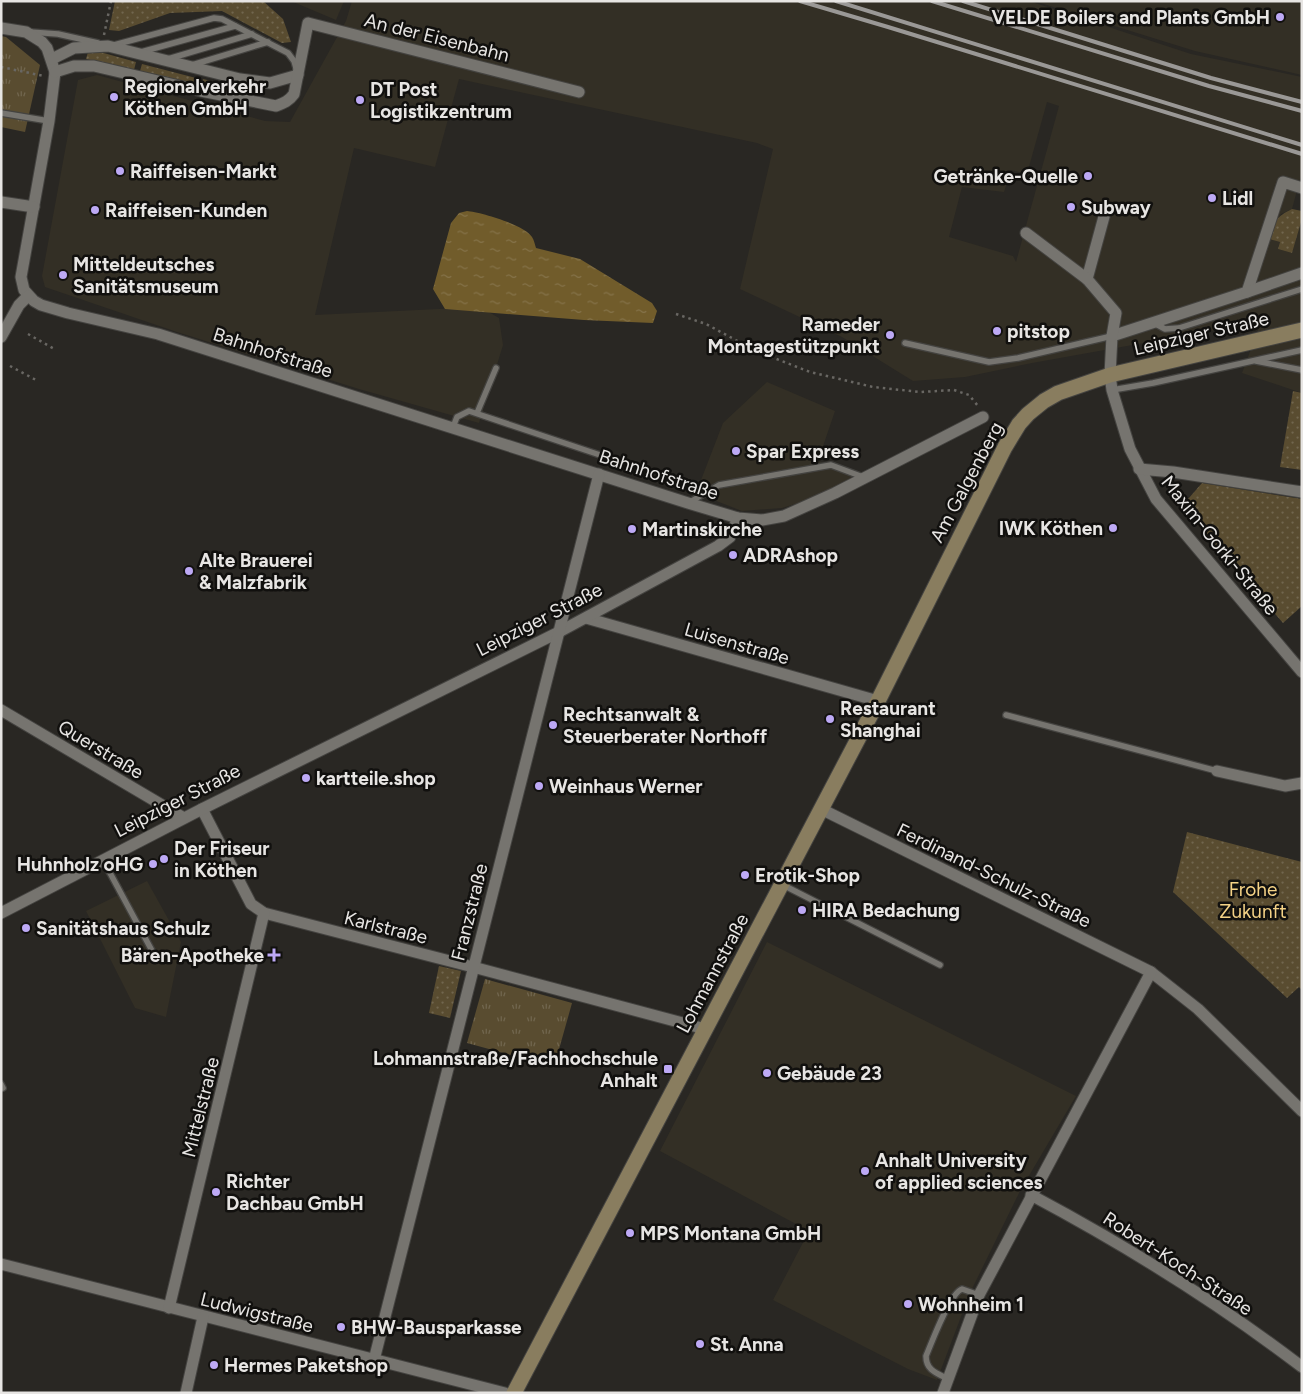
<svg xmlns="http://www.w3.org/2000/svg" width="1303" height="1394" font-family="Figtree,sans-serif">
	<defs>
		<pattern id="grass-dots" width="8" height="8" patternUnits="userSpaceOnUse" patternTransform="scale(1.25)"><rect width="8" height="8" fill="#594c30"/><path d="M2 2h.1M6 6h.1" fill="none" stroke="#71664e" stroke-width="1.8" stroke-linecap="round"/></pattern>
		<pattern id="park-tufts" width="24" height="20" patternUnits="userSpaceOnUse" patternTransform="scale(1.25)"><rect width="24" height="20" fill="#594c30"/><path d="M3 7l-1-3M5 7V3M7 7l1-3M15 17l-1-3M17 17v-4M19 17l1-3" fill="none" stroke="#71664e"/></pattern>
		<pattern id="water-ripples" width="26" height="14" patternUnits="userSpaceOnUse" patternTransform="scale(1.25)"><rect width="26" height="14" fill="#715c2b"/><path d="M2 4q2-2 4 0t4 0M15 11q2-2 4 0t4 0" fill="none" stroke="#85734a"/></pattern>
	</defs>
	<rect width="100%" height="100%" fill="#292723"/>
	<g fill="#332f25" fill-rule="evenodd">
		<polygon points="291,1 344,1 336,20"/>
		<path d="M352 1H1029L1191 54 1302 77V172L1292 209 1281 214 1269 239 1280 242 1278 249 1292 253 1302 219V393L1242 373 1261 322 1032 363 965 377 913 381 842 337 740 289 773 149 757 143 459 79 435 167 354 148 315 315 480 307 499 318 503 345 479 423 359 389 177 332 45 287 42 276 78 80 97 75 265 121 290 122 346 21ZM1047 102 1059 106 1016 262 1013 256 949 237 962 187 1004 192 1011 170 1027 174Z"/>
		<polygon points="1034,1 1302,1 1302,75 1195,51"/>
		<polygon points="767,382 835,411 818,461 852,477 815,498 782,508 742,511 696,493 723,423"/>
		<polygon points="147,881 181,942 166,1017 135,1008 86,911"/>
		<polygon points="767,942 1076,1096 1020,1191 970,1293 937,1380 908,1369 773,1300 809,1231 660,1151"/>
	</g>
	<g fill="url(#grass-dots)">
		<polygon points="115,1 263,1 283,19 291,42 282,43 222,11 170,13 119,31 109,30"/>
		<polygon points="88,52 100,52 136,62 134,70 86,59"/>
		<polygon points="142,64 196,78 195,84 140,71"/>
		<polygon points="203,79 228,85 238,91 238,94 202,85"/>
		<path d="M1292 209 1302 211V219L1292 253 1278 249 1280 242 1269 239C1274 223 1275 217 1292 209Z"/>
		<polygon points="1293,391 1302,393 1302,470 1280,467"/>
		<polygon points="1202,483 1302,499 1302,606 1283,623 1182,506"/>
		<polygon points="1187,832 1302,862 1302,990 1299,987 1287,998 1173,892"/>
		<polygon points="439,966 461,971 450,1018 429,1013"/>
	</g>
	<g fill="url(#park-tufts)">
		<polygon points="1,36 6,37 40,65 25,132 1,127"/>
		<polygon points="485,979 572,1003 554,1067 467,1043"/>
	</g>
	<path fill="url(#water-ripples)" d="M467 211C480 212 525 225 532 237 534 240 535 245 536 248L580 259 652 303 657 311 653 323 584 320 445 309 433 289 451 223 459 213Z"/>
	<g fill="none" stroke-linecap="round" stroke-linejoin="round">
		<defs>
			<g id="lane">
				<polyline points="30,32 58,34 98,43"/>
				<polyline points="114,45 214,18 222,19 288,53 294,61 296,68"/>
				<polyline points="141,52 235,26"/>
				<polyline points="168,59 252,34"/>
				<polyline points="192,65 268,42"/>
				<polyline points="1,113 49,121"/>
				<polyline points="1154,323 1165,329 1179,328 1302,289"/>
				<polyline points="905,343 989,362 1018,358 1112,336"/>
				<polyline points="1256,361 1302,370"/>
				<polyline points="1112,390 1153,383 1302,350"/>
				<polyline points="477,413 496,368"/>
				<polyline points="453,427 457,417 469,411 606,457"/>
				<polyline points="690,502 719,485 831,465 863,477"/>
				<polyline points="1006,715 1217,771"/>
				<polyline points="103,860 157,960"/>
				<polyline points="783,885 940,965"/>
				<polyline points="1,1084 3,1088"/>
				<path d="M948 1379C936 1373 926 1370 926 1356 932 1342 950 1293 962 1289L979 1295"/>
			</g>
			<g id="street">
				<polyline points="1,28 26,32 42,42 47,48 55,72 49,121 21,277 24,290 34,301 41,305 68,313 158,334 688,503 738,518 762,520 784,516 835,493 983,417"/>
				<polyline points="52,59 74,48 108,46 240,79 270,83 298,75"/>
				<path d="M55 72 74 66H94L201 91 276 106C284 103 289 101 294 94L308 23 579 92"/>
				<polyline points="1302,188 1283,182 1247,292 1112,336 1110,375 1112,390 1130,449 1156,499 1302,672"/>
				<polyline points="1,202 34,207"/>
				<polyline points="1105,213 1087,279 1116,313 1112,336"/>
				<polyline points="1026,233 1087,279"/>
				<polyline points="1247,292 1302,273"/>
				<polyline points="1,337 19,305 28,296"/>
				<polyline points="1139,469 1173,472 1302,492"/>
				<polyline points="586,618 878,701"/>
				<polyline points="1,710 184,818"/>
				<polyline points="1217,771 1285,786 1302,783"/>
				<polyline points="202,809 251,904 264,913 473,967 705,1029"/>
				<polyline points="821,809 1151,972 1198,1009 1302,1111"/>
				<polyline points="1,913 202,809 559,632 718,546 730,537 738,518"/>
				<path d="M1031 1195C1125 1245 1217 1302 1302 1367"/>
				<polyline points="1,1264 505,1393"/>
				<polyline points="169,1308 264,913"/>
				<polyline points="374,1360 599,474"/>
				<polyline points="186,1393 203,1317"/>
				<polyline points="943,1393 979,1295 1151,972"/>
			</g>
			<polyline id="secondary" points="514,1393 878,701 1005,447 1019,424 1028,414 1044,401 1058,393 1110,375 1302,330"/>
		</defs>
		<use href="#lane" stroke="#444340" stroke-width="8"/>
		<use href="#street" stroke="#444340" stroke-width="13"/>
		<use href="#secondary" stroke="#444340" stroke-width="17"/>
		<g stroke="#696763" stroke-width="2.5" stroke-dasharray="2.5 4" stroke-linecap="butt">
			<polyline points="104,35 111,1"/>
			<polyline points="1,67 44,76"/>
			<polyline points="676,314 706,324 756,351 810,372 873,387 920,392 954,390 969,395 978,406"/>
			<polyline points="28,334 56,350"/>
			<polyline points="10,366 36,380"/>
		</g>
		<use href="#lane" stroke="#76746f" stroke-width="5.5"/>
		<use href="#street" stroke="#76746f" stroke-width="11"/>
		<use href="#secondary" stroke="#897d5f" stroke-width="15"/>
		<g stroke="#9a9896" stroke-width="4">
			<polyline points="800,1 888,27 1302,154"/>
			<polyline points="836,1 1302,145"/>
			<polyline points="932,1 1209,86 1302,111"/>
			<polyline points="963,1 1211,78 1302,102"/>
		</g>
	</g>
	<g fill="#bda9f5" stroke="#11100e" stroke-width="2">
		<circle cx="1280" cy="17" r="5"/>
		<circle cx="114" cy="97" r="5"/>
		<circle cx="360" cy="100" r="5"/>
		<circle cx="120" cy="171" r="5"/>
		<circle cx="1088" cy="176" r="5"/>
		<circle cx="1212" cy="198" r="5"/>
		<circle cx="1071" cy="207" r="5"/>
		<circle cx="95" cy="210" r="5"/>
		<circle cx="63" cy="275" r="5"/>
		<circle cx="997" cy="331" r="5"/>
		<circle cx="890" cy="335" r="5"/>
		<circle cx="736" cy="451" r="5"/>
		<circle cx="1113" cy="528" r="5"/>
		<circle cx="632" cy="529" r="5"/>
		<circle cx="733" cy="555" r="5"/>
		<circle cx="189" cy="571" r="5"/>
		<circle cx="830" cy="719" r="5"/>
		<circle cx="553" cy="725" r="5"/>
		<circle cx="306" cy="778" r="5"/>
		<circle cx="539" cy="786" r="5"/>
		<circle cx="164" cy="859" r="5"/>
		<circle cx="153" cy="864" r="5"/>
		<circle cx="745" cy="875" r="5"/>
		<circle cx="802" cy="910" r="5"/>
		<circle cx="26" cy="928" r="5"/>
		<path d="M271.5 947.5h5v5h5v5h-5v5h-5v-5h-5v-5h5z"/>
		<rect x="663" y="1064" width="10" height="10" rx="2.5"/>
		<circle cx="767" cy="1073" r="5"/>
		<circle cx="865" cy="1171" r="5"/>
		<circle cx="216" cy="1192" r="5"/>
		<circle cx="630" cy="1233" r="5"/>
		<circle cx="908" cy="1304" r="5"/>
		<circle cx="341" cy="1327" r="5"/>
		<circle cx="700" cy="1344" r="5"/>
		<circle cx="214" cy="1365" r="5"/>
	</g>
	<g text-anchor="middle" stroke-width="5" stroke-linejoin="round" paint-order="stroke">
		<g font-size="19" font-weight="bold" fill="#e7e5e3" stroke="#11100e" text-anchor="start">
			<text x="1270" y="24" text-anchor="end">VELDE Boilers and Plants GmbH</text>
			<text x="124" y="93">Regionalverkehr<tspan x="124" dy="22">Köthen GmbH</tspan></text>
			<text x="370" y="96">DT Post<tspan x="370" dy="22">Logistikzentrum</tspan></text>
			<text x="130" y="178">Raiffeisen-Markt</text>
			<text x="1078" y="183" text-anchor="end">Getränke-Quelle</text>
			<text x="1222" y="205">Lidl</text>
			<text x="1081" y="214">Subway</text>
			<text x="105" y="217">Raiffeisen-Kunden</text>
			<text x="73" y="271">Mitteldeutsches<tspan x="73" dy="22">Sanitätsmuseum</tspan></text>
			<text x="880" y="331" text-anchor="end">Rameder<tspan x="880" dy="22">Montagestützpunkt</tspan></text>
			<text x="1007" y="338">pitstop</text>
			<text x="746" y="458">Spar Express</text>
			<text x="1103" y="535" text-anchor="end">IWK Köthen</text>
			<text x="642" y="536">Martinskirche</text>
			<text x="743" y="562">ADRAshop</text>
			<text x="199" y="567">Alte Brauerei<tspan x="199" dy="22">&amp; Malzfabrik</tspan></text>
			<text x="840" y="715">Restaurant<tspan x="840" dy="22">Shanghai</tspan></text>
			<text x="563" y="721">Rechtsanwalt &amp;<tspan x="563" dy="22">Steuerberater Northoff</tspan></text>
			<text x="316" y="785">kartteile.shop</text>
			<text x="549" y="793">Weinhaus Werner</text>
			<text x="174" y="855">Der Friseur<tspan x="174" dy="22">in Köthen</tspan></text>
			<text x="143" y="871" text-anchor="end">Huhnholz oHG</text>
			<text x="755" y="882">Erotik-Shop</text>
			<text x="812" y="917">HIRA Bedachung</text>
			<text x="36" y="935">Sanitätshaus Schulz</text>
			<text x="264" y="962" text-anchor="end">Bären-Apotheke</text>
			<text x="658" y="1065" text-anchor="end">Lohmannstraße/Fachhochschule<tspan x="658" dy="22">Anhalt</tspan></text>
			<text x="777" y="1080">Gebäude 23</text>
			<text x="875" y="1167">Anhalt University<tspan x="875" dy="22">of applied sciences</tspan></text>
			<text x="226" y="1188">Richter<tspan x="226" dy="22">Dachbau GmbH</tspan></text>
			<text x="640" y="1240">MPS Montana GmbH</text>
			<text x="918" y="1311">Wohnheim 1</text>
			<text x="351" y="1334">BHW-Bausparkasse</text>
			<text x="710" y="1351">St. Anna</text>
			<text x="224" y="1372">Hermes Paketshop</text>
		</g>
		<g font-size="19" fill="#e7e5e3" stroke="#11100e">
			<text transform="translate(437 37) rotate(14)" y="7">An der Eisenbahn</text>
			<text transform="translate(1201 333) rotate(-13)" y="7">Leipziger Straße</text>
			<text transform="translate(273 352) rotate(18)" y="7">Bahnhofstraße</text>
			<text transform="translate(659 474) rotate(18)" y="7">Bahnhofstraße</text>
			<text transform="translate(966 482) rotate(-62)" y="7">Am Galgenberg</text>
			<text transform="translate(1220 545) rotate(51)" y="7">Maxim-Gorki-Straße</text>
			<text transform="translate(539 619) rotate(-27)" y="7">Leipziger Straße</text>
			<text transform="translate(737 643) rotate(16)" y="7">Luisenstraße</text>
			<text transform="translate(101 749) rotate(31)" y="7">Querstraße</text>
			<text transform="translate(177 800) rotate(-27)" y="7">Leipziger Straße</text>
			<text transform="translate(994 875) rotate(26)" y="7">Ferdinand-Schulz-Straße</text>
			<text transform="translate(469 912) rotate(-76)" y="7">Franzstraße</text>
			<text transform="translate(386 927) rotate(14)" y="7">Karlstraße</text>
			<text transform="translate(712 973) rotate(-62)" y="7">Lohmannstraße</text>
			<text transform="translate(200 1107) rotate(-76)" y="7">Mittelstraße</text>
			<text transform="translate(1178 1263) rotate(33)" y="7">Robert-Koch-Straße</text>
			<text transform="translate(257 1312) rotate(14)" y="7">Ludwigstraße</text>
		</g>
		<g font-size="19" fill="#f4d286" stroke="#11100e">
			<text x="1253" y="896">Frohe<tspan x="1253" dy="22">Zukunft</tspan></text>
		</g>
	</g>
	<rect width="1303" height="1394" fill="none" stroke="#e7e5e3" stroke-width="5"/>
</svg>
